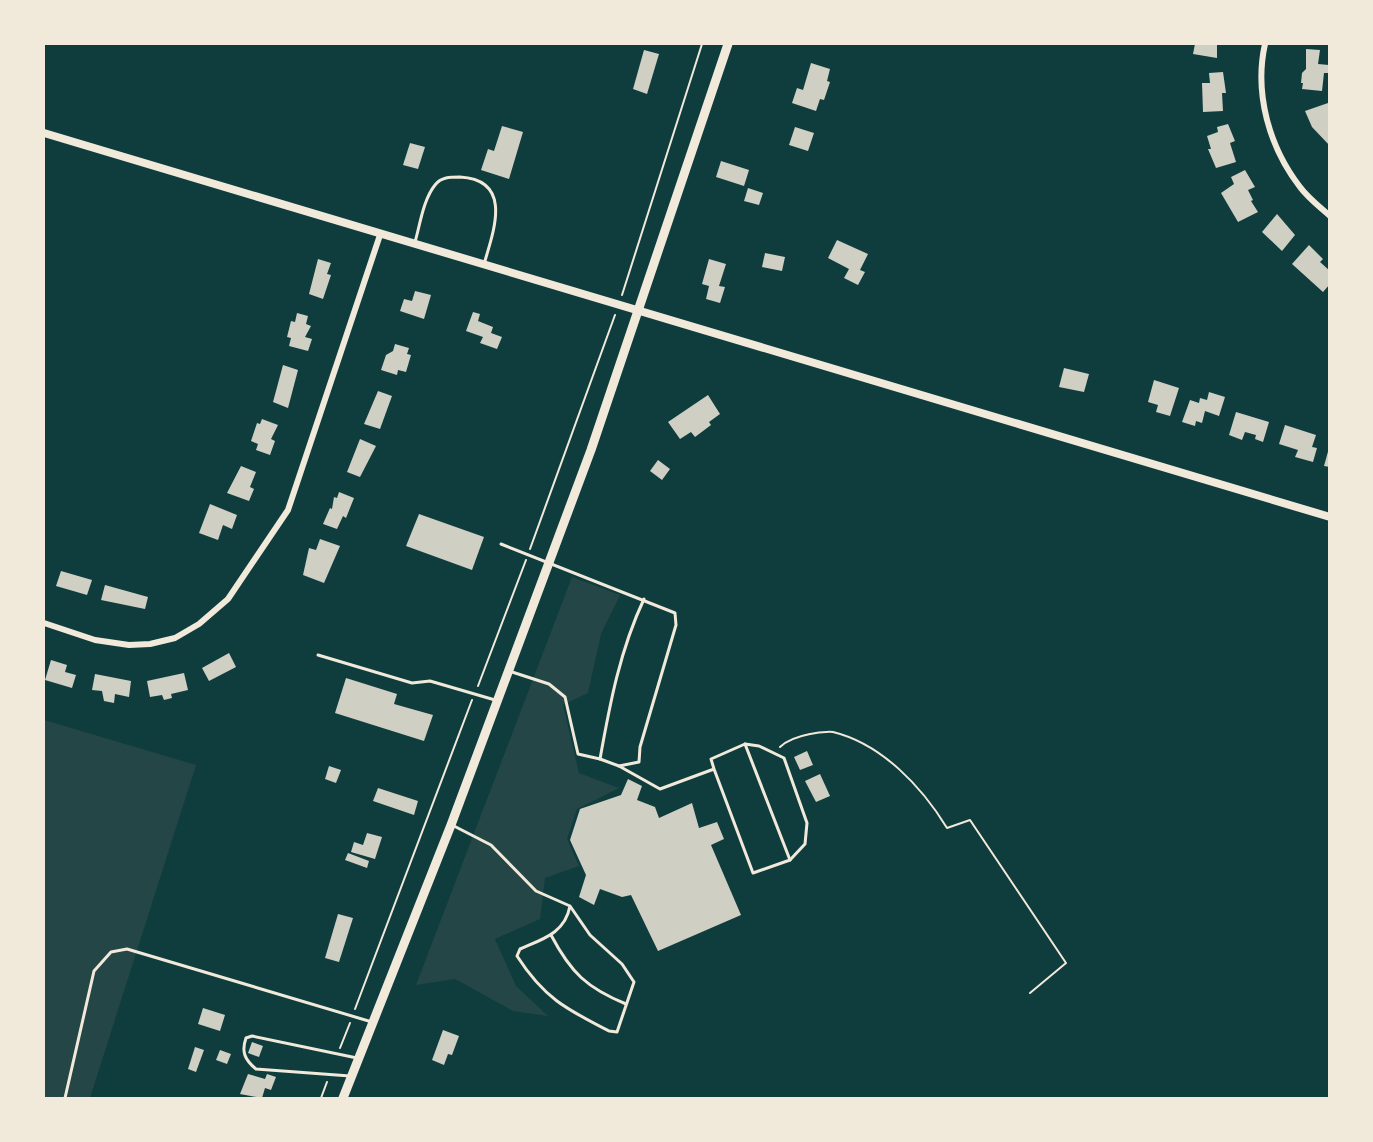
<svg xmlns="http://www.w3.org/2000/svg" width="1373" height="1142" font-family="'DM Sans',sans-serif">
	<rect width="100%" height="100%" fill="#0f3d3e"/>
	<g fill="#244646">
		<polygon points="572,577 620,595 601,634 588,693 563,705 579,773 619,788 577,809 567,839 579,866 545,878 540,919 495,939 516,986 548,1016 513,1011 455,979 416,985"/>
		<polygon points="44,720 196,765 90,1098 44,1098"/>
	</g>
	<g fill="#cfcfc3">
		<polygon points="1195,44 1217,44 1217,58 1193,54"/>
		<polygon points="1306,49 1320,50 1318,64 1329,65 1328,73 1324,73 1322,91 1302,89 1303,83 1301,83 1302,73 1306,69"/>
		<polygon points="644,50 659,54 647,94 633,89"/>
		<polygon points="811,63 830,69 827,81 830,82 824,100 820,99 816,111 792,103 797,88 803,90"/>
		<polygon points="1223,72 1226,93 1222,93 1223,111 1203,112 1202,83 1210,83 1209,73"/>
		<polygon points="1328,103 1330,106 1330,146 1312,127 1305,111"/>
		<polygon points="1228,124 1235,141 1230,143 1236,162 1216,168 1208,149 1211,149 1207,136 1218,132 1217,127"/>
		<polygon points="502,126 523,132 509,179 481,170 488,149 494,151"/>
		<polygon points="795,127 814,133 808,151 789,145"/>
		<polygon points="410,143 425,147 418,169 403,165"/>
		<polygon points="721,161 749,170 744,186 716,177"/>
		<polygon points="1245,170 1255,187 1248,190 1253,200 1251,201 1258,212 1238,222 1221,193 1234,184 1231,177"/>
		<polygon points="748,188 763,193 759,205 744,201"/>
		<polygon points="1277,214 1295,235 1282,251 1262,232"/>
		<polygon points="837,240 868,254 860,270 865,272 858,285 844,278 849,269 828,258"/>
		<polygon points="1309,245 1323,259 1320,262 1330,271 1330,284 1323,292 1292,264"/>
		<polygon points="765,253 785,257 782,271 762,267"/>
		<polygon points="318,259 331,263 327,274 331,275 323,299 309,294"/>
		<polygon points="709,259 726,264 719,286 725,287 720,303 706,299 709,286 702,284"/>
		<polygon points="415,291 431,295 424,319 400,311 404,299 412,301"/>
		<polygon points="473,312 480,314 478,321 493,327 491,333 502,337 497,349 480,343 483,337 466,331"/>
		<polygon points="297,313 308,316 306,324 311,326 305,337 312,339 308,351 289,346 291,338 287,337 291,321 295,322"/>
		<polygon points="395,344 409,348 407,354 411,355 406,372 398,370 397,375 381,370 386,355 393,351"/>
		<polygon points="283,365 298,370 288,408 273,402"/>
		<polygon points="1064,368 1089,374 1084,392 1059,387"/>
		<polygon points="1154,380 1179,388 1170,416 1156,412 1158,405 1148,402"/>
		<polygon points="378,391 392,396 380,429 364,424"/>
		<polygon points="1209,392 1225,397 1219,416 1205,411 1202,423 1196,421 1195,426 1182,422 1190,400 1199,403 1200,398 1207,400"/>
		<polygon points="708,395 720,414 709,422 711,425 695,437 691,432 680,439 668,422"/>
		<polygon points="1236,412 1269,422 1263,442 1255,439 1256,435 1245,432 1242,440 1229,435"/>
		<polygon points="262,419 278,425 271,439 275,441 270,455 256,450 258,444 251,441 257,423 260,424"/>
		<polygon points="1285,425 1316,435 1312,447 1317,448 1313,462 1295,457 1298,450 1279,444"/>
		<polygon points="360,439 376,446 360,477 347,472"/>
		<polygon points="1329,448 1330,448 1330,467 1324,466"/>
		<polygon points="658,460 670,469 662,480 650,471"/>
		<polygon points="241,466 256,472 250,487 254,489 249,501 227,493"/>
		<polygon points="339,492 354,498 346,518 343,516 337,529 323,524 330,508 332,509 334,497 337,498"/>
		<polygon points="210,504 237,515 232,529 223,525 218,540 199,533"/>
		<polygon points="419,514 484,537 472,570 406,546"/>
		<polygon points="320,539 340,546 324,583 303,575 309,548 316,550"/>
		<polygon points="61,571 92,580 87,595 56,586"/>
		<polygon points="105,585 148,597 145,609 101,600"/>
		<polygon points="229,653 236,667 209,681 202,668"/>
		<polygon points="51,660 67,665 65,672 76,675 72,688 45,680"/>
		<polygon points="184,673 188,690 171,694 172,698 164,700 162,695 150,697 147,681"/>
		<polygon points="95,674 131,681 129,697 115,694 114,703 104,701 102,691 92,690"/>
		<polygon points="346,678 397,694 394,704 433,715 424,741 335,713"/>
		<polygon points="807,751 813,765 800,770 794,757"/>
		<polygon points="329,766 341,770 336,783 325,779"/>
		<polygon points="820,774 830,796 816,802 805,781"/>
		<polygon points="628,779 642,786 637,800 655,807 659,818 692,803 699,828 717,822 724,839 711,845 741,915 658,951 631,895 622,897 600,889 594,905 579,897 586,875 570,840 580,809 621,795"/>
		<polygon points="378,788 418,801 414,815 373,801"/>
		<polygon points="367,833 382,837 375,859 351,852 354,842 363,845"/>
		<polygon points="348,853 369,861 367,868 345,860"/>
		<polygon points="338,914 353,918 339,962 325,958"/>
		<polygon points="203,1008 225,1015 220,1031 198,1024"/>
		<polygon points="443,1030 459,1036 452,1055 448,1054 444,1065 432,1060"/>
		<polygon points="252,1042 263,1046 259,1057 248,1053"/>
		<polygon points="195,1047 204,1050 196,1072 188,1069"/>
		<polygon points="220,1050 231,1054 227,1064 216,1060"/>
		<polygon points="248,1074 265,1079 267,1074 276,1077 271,1090 265,1088 262,1098 240,1094"/>
	</g>
	<g fill="none" stroke-linecap="round" stroke-linejoin="round">
		<g stroke="#f1e9da" stroke-width="2">
			<polyline points="622,295 702,44"/>
			<polyline points="530,549 615,315"/>
			<polyline points="478,686 526,560"/>
			<path d="M780 747C787 740 800 736 810 734 817 733 826 731 833 732 882 744 922 787 947 828L970 820 1066 963 1030 993"/>
			<polyline points="355,1009 472,700"/>
			<polyline points="340,1048 350,1023"/>
			<polyline points="321,1098 327,1082"/>
		</g>
		<g stroke="#f1e9da" stroke-width="3">
			<path d="M415 242C420 225 423 200 435 185 441 177 450 177 460 177 513 180 494 230 484 264"/>
			<polyline points="501,544 675,613 676,625 640,747 639,762 619,766 600,759"/>
			<polyline points="318,655 412,683 430,681 495,700"/>
			<path d="M509 671 549 684 565 697 578 754 600 759C610 703 620 650 644 599"/>
			<polyline points="745,744 759,746 784,758 807,823 805,844 790,860"/>
			<polyline points="619,766 660,789 714,769 711,759 745,744 790,860 753,873 714,769"/>
			<path d="M452 825 491 845 536 891 570 906 590 935 622 964 634 982 617 1032 609 1031C566 1009 544 998 517 956L520 949C543 939 565 933 570 906"/>
			<path d="M551 935C571 973 587 988 626 1004"/>
			<path d="M350 1076 256 1069C245 1060 241 1052 246 1038L252 1036 357 1058"/>
			<polyline points="65,1098 94,971 111,952 127,949 372,1022"/>
		</g>
		<g stroke="#f1e9da" stroke-width="6">
			<path d="M1265 44C1254 93 1269 147 1300 187 1308 198 1320 207 1330 216"/>
			<polyline points="44,623 95,640 129,645 150,644 175,638 199,624 228,599 288,510 380,235"/>
		</g>
		<polyline stroke="#f1e9da" stroke-width="8" points="44,133 1330,517"/>
		<polyline stroke="#f1e9da" stroke-width="9" points="343,1098 451,825 591,450 728,44"/>
	</g>
	<rect width="1373" height="1142" fill="none" stroke="#f1e9da" stroke-width="90"/>
</svg>
